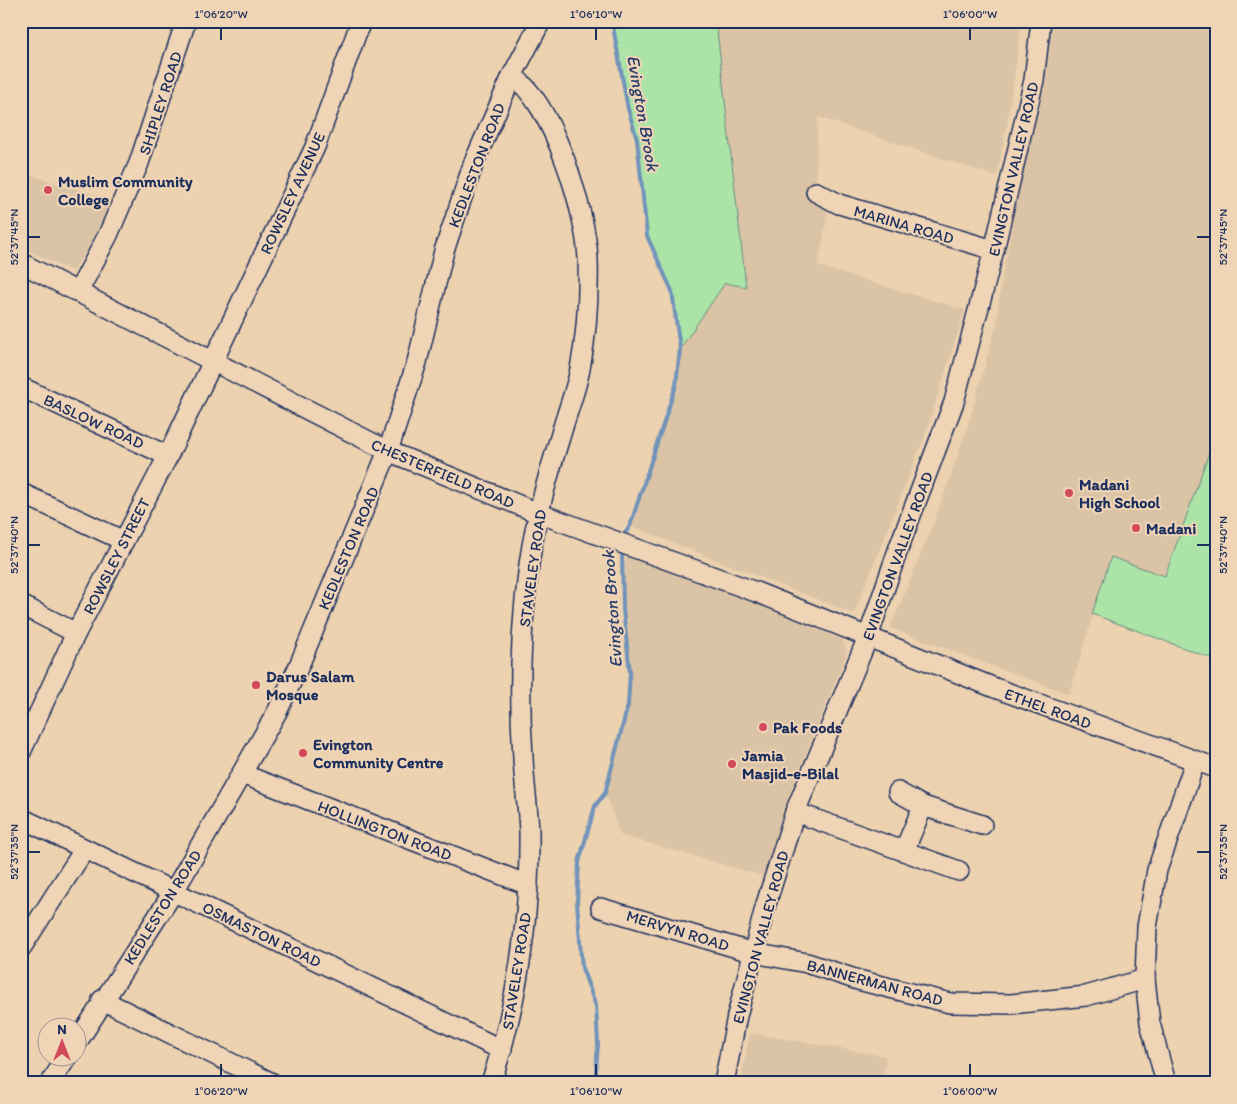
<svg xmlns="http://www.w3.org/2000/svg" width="1237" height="1104" font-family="Itim,sans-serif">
	<rect width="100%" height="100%" fill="#edd2b0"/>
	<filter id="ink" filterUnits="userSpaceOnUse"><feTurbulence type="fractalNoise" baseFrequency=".02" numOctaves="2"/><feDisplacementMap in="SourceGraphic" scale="10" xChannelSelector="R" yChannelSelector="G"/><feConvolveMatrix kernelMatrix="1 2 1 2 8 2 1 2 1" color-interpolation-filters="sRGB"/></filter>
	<g filter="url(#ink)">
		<g fill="#dbc4a5">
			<polygon points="686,21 1022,21 1009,113 997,177 818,117 816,196 828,213 818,266 965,310 926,433 854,614 630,526 676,385 680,349 725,282 746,286 717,30"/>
			<polygon points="1051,21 1216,21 1216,433 1165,576 1111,557 1069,694 890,628 934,522 955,463 970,419 997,322 1001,283"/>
			<polygon points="21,172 111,200 99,229 73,272 21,247"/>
			<polygon points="628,553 739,595 843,640 847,653 783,810 766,877 620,835 605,793 628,705 630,673 622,571"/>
			<polygon points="750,1033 886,1056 883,1083 740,1083"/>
		</g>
		<g fill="#ace4a7" stroke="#648a82">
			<polygon points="612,21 686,21 717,30 746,287 725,283 680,349 672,291 647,236 637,139 628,109"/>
			<polygon points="1216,433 1216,660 1092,614 1111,557 1165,576"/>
		</g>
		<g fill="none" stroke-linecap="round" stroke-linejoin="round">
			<g stroke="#7193ba" stroke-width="4">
				<polyline points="612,21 628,109 637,139 647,236 672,291 680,349 676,385 630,526 622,538"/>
				<polyline points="595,1083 598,1044 596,1006 582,968 577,902 579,862 595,806 605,793 628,705 630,673 623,609 622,550"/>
			</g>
			<defs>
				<g id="minor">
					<polyline points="816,192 839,204 994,250"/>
					<polyline points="21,263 388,451 538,513 756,592 995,688 1216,768"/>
					<polyline points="78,292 108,235 139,163 186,21"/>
					<polyline points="21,387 168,456"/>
					<polyline points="21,493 124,541"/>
					<polyline points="21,605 76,633"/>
					<polyline points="21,752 76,633 168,456 315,147 361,21"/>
					<polyline points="242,774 528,885"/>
					<polyline points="898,792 923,806 982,825"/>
					<polyline points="795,812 959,871"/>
					<polyline points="21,818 502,1050"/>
					<polyline points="904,851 923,806"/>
					<polyline points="601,908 754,953 807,963 858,980 950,1003 1011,1004 1086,996 1145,979"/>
					<polyline points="21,948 84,850"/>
					<polyline points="102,1000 272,1083"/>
					<polyline points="78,1041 174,891 277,712 298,668 388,451 417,362 444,251 474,162 512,76 541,21"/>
					<polyline points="50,1083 68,1056"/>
					<path d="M491 1083C518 1002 530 916 529 831 528 807 524 782 523 758 519 699 520 640 527 581 532 531 546 482 561 434 567 412 576 390 580 369 587 333 589 296 588 259 586 212 553 102 512 76"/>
					<polyline points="724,1083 737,1016 766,904 795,812 868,637 899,547 954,402 994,250 1034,80 1041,21"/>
					<polyline points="1166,1083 1150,1023 1145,979 1147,927 1157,870 1195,762"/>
				</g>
			</defs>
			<use href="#minor" stroke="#1b2f5e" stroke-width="22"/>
			<use href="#minor" stroke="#f0d4b6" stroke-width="19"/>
		</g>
	</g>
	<path fill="none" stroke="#1b2f5e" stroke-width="2" d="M221 28V40M596 28V40M970 28V40M28 237H40M1197 237H1210M28 545H40M1197 545H1210M28 852H40M1197 852H1210M221 1064V1076M596 1064V1076M970 1064V1076"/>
	<g fill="#d1495b" stroke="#f0d4b6" stroke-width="2">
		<circle cx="48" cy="190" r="5"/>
		<circle cx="1069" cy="493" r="5"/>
		<circle cx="1136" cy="528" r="5"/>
		<circle cx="256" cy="685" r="5"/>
		<circle cx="763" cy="727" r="5"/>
		<circle cx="303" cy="753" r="5"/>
		<circle cx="732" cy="764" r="5"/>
	</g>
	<g text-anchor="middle" stroke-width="4" stroke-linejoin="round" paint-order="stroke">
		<g font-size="16" fill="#1b2f5e" stroke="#f0d4b6">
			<text transform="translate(160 103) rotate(-72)" y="6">SHIPLEY ROAD</text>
			<text transform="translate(476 165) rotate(-69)" y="6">KEDLESTON ROAD</text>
			<text transform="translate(1013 169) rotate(-77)" y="6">EVINGTON VALLEY ROAD</text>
			<text transform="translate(292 193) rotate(-65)" y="6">ROWSLEY AVENUE</text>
			<text transform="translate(904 224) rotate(16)" y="6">MARINA ROAD</text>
			<text transform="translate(94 421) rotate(25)" y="6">BASLOW ROAD</text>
			<text transform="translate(443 473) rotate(23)" y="6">CHESTERFIELD ROAD</text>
			<text transform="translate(348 548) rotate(-67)" y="6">KEDLESTON ROAD</text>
			<text transform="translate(116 556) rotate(-63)" y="6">ROWSLEY STREET</text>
			<text transform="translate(897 556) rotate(-70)" y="6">EVINGTON VALLEY ROAD</text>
			<text transform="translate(532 568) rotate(-82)" y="6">STAVELEY ROAD</text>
			<text transform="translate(1048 708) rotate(20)" y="6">ETHEL ROAD</text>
			<text transform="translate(385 830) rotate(21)" y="6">HOLLINGTON ROAD</text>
			<text transform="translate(162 907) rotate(-58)" y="6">KEDLESTON ROAD</text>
			<text transform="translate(678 930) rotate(17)" y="6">MERVYN ROAD</text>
			<text transform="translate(262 934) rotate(26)" y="6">OSMASTON ROAD</text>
			<text transform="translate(760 937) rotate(-75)" y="6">EVINGTON VALLEY ROAD</text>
			<text transform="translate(516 971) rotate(-81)" y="6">STAVELEY ROAD</text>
			<text transform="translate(875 982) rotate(15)" y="6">BANNERMAN ROAD</text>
		</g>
		<g font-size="16" font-weight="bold" fill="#1b2f5e" stroke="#f0d4b6" text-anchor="start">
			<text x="58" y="187">Muslim Community<tspan x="58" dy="18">College</tspan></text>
			<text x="1079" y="490">Madani<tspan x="1079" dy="18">High School</tspan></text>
			<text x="1146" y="534">Madani</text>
			<text x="266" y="682">Darus Salam<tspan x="266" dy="18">Mosque</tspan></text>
			<text x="773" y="733">Pak Foods</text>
			<text x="313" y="750">Evington<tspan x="313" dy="18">Community Centre</tspan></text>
			<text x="742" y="761">Jamia<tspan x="742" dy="18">Masjid-e-Bilal</tspan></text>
		</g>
		<g font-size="18" font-style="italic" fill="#29406d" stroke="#f0d4b6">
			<text transform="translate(643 113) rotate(80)" y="6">Evington Brook</text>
			<text transform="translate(612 609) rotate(-94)" y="6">Evington Brook</text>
		</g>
	</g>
	<rect width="1237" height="1104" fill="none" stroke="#f0d4b6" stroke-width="55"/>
	<g transform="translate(62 1042)"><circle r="24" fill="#f0d4b6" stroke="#9b9293"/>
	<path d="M0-4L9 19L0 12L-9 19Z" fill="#d1495b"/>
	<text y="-8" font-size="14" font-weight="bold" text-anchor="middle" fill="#1b2f5e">N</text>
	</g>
	<rect x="28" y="28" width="1182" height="1048" fill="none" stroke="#1b2f5e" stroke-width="2"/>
	<g font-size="12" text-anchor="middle" fill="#1b2f5e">
		<text x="221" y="18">1°06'20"W</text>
		<text x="596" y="18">1°06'10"W</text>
		<text x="970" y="18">1°06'00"W</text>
		<text transform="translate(14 237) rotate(-90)" y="4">52°37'45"N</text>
		<text transform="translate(1223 237) rotate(-90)" y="4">52°37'45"N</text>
		<text transform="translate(14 545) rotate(-90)" y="4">52°37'40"N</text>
		<text transform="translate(1223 545) rotate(-90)" y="4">52°37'40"N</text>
		<text transform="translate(14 852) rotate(-90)" y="4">52°37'35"N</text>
		<text transform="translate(1223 852) rotate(-90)" y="4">52°37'35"N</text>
		<text x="221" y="1095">1°06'20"W</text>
		<text x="596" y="1095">1°06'10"W</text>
		<text x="970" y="1095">1°06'00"W</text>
	</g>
</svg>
